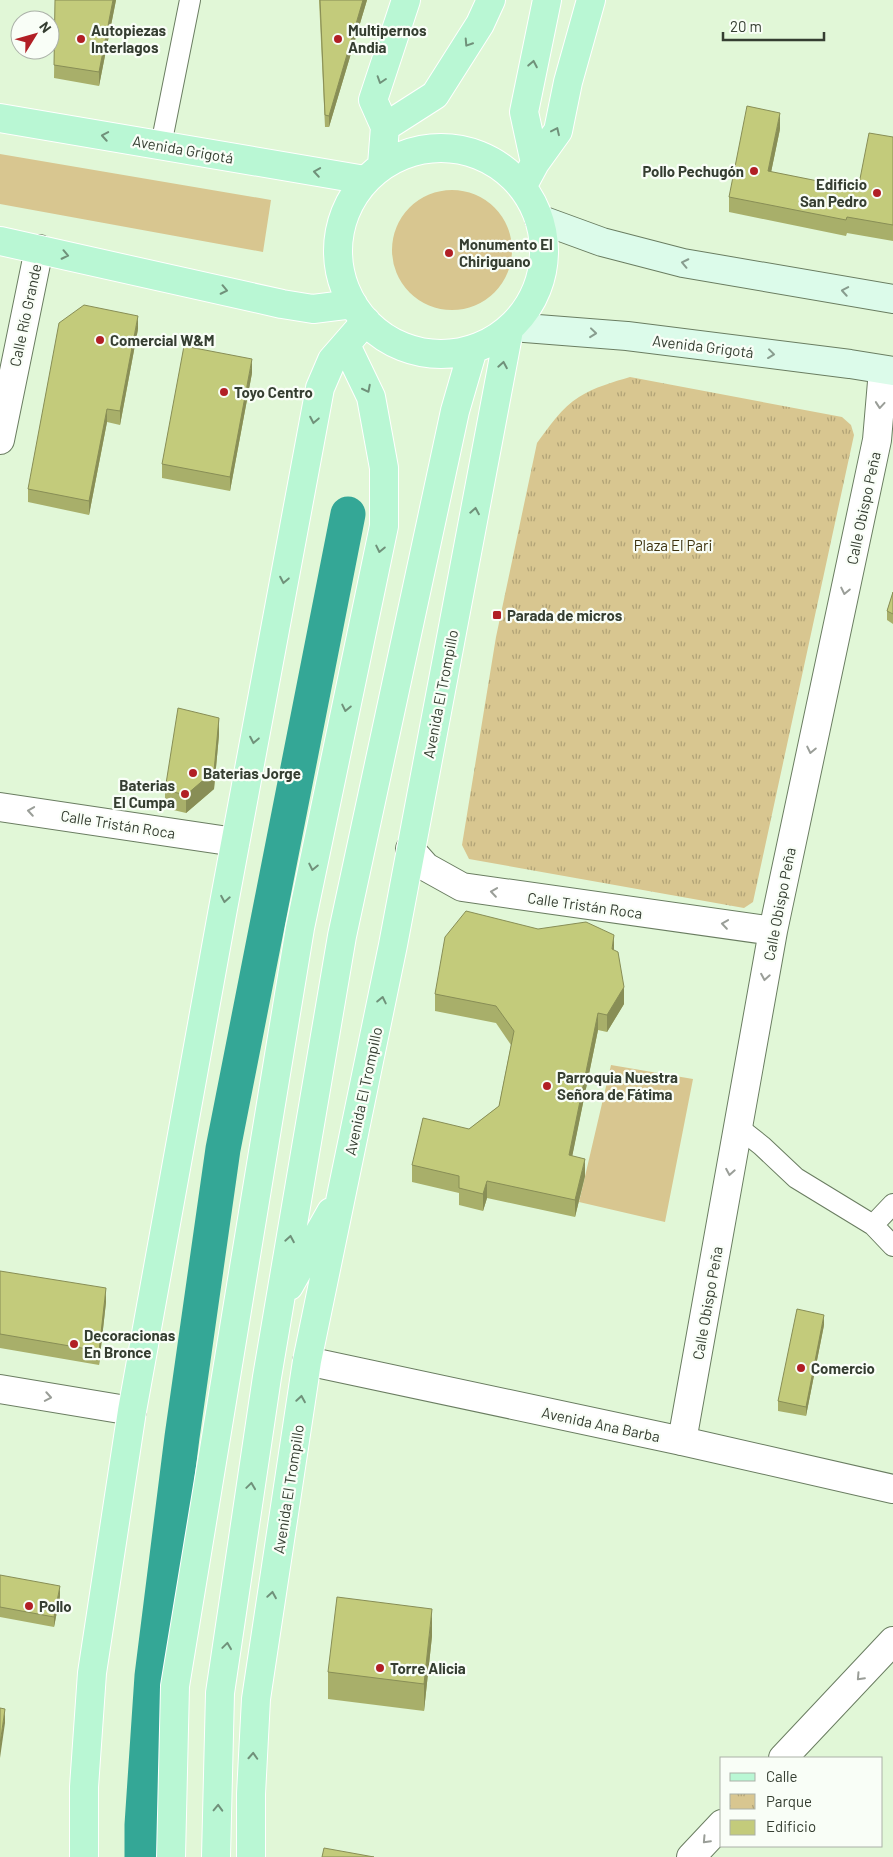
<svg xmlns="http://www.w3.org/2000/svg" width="893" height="1857" viewBox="0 0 893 1857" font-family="Barlow,sans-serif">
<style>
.grass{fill:#d8c690}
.park{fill:url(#park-tufts)}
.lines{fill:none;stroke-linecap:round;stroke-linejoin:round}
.canal{stroke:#34a796;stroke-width:35}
.service-casing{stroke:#6a7d61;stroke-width:22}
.minor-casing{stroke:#6a7d61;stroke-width:30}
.tertiary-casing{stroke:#6a7d61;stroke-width:30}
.secondary-casing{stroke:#6a7d61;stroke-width:30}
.primary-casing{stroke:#fff;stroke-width:30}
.service{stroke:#fff;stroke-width:20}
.minor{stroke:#fff;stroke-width:28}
.tertiary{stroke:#fff;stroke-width:28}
.secondary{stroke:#dcfbea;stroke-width:28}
.primary{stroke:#b9f7d4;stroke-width:28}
.wall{fill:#a8af6a}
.shaded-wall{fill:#888e56}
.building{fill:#c3cb7b;stroke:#888e56}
.oneway{stroke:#70917a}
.oneway2{stroke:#889c8e}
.oneway3{stroke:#9a9e98}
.poi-dot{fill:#b11f25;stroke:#f9fef7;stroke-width:2}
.labels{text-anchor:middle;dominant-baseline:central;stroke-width:4.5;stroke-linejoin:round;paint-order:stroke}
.poi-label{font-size:15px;font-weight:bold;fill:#353e31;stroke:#f9fef7;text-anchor:start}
.street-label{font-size:15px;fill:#353e31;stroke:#f9fef7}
.park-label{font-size:15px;fill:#3d320e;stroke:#f9fef7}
</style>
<defs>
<pattern id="park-tufts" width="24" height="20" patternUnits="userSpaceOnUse" patternTransform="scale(1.25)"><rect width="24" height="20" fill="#d8c690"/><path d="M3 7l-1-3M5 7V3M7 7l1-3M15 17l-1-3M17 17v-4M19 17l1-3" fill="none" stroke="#b0a276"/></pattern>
</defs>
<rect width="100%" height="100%" fill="#e1f7d7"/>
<!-- grass -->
<path class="grass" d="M 0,154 L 271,200 L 263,252 L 0,204 Z
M392 250a60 60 0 1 1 120 0a60 60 0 1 1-120 0Z
M 611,1065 L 693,1079 L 665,1222 L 579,1202 Z"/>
<!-- park -->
<path class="park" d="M 630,377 L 842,417 L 851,425 L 854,435 L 753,902 L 744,908 L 469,859 L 462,845 L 496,637 L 537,443 C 549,427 562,407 579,397 C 595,387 613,382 630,377 Z"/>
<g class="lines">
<!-- canal -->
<path class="canal" d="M 142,1857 L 142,1825 L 152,1676 L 182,1437 L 223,1149 L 348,514"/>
<!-- service casing -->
<g class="service-casing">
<path id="service" d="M 161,145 L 190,0
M 738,1127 L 762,1146 L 796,1178 L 873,1225 L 893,1246
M 873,1225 L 893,1204"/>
</g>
<!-- minor casing -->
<g class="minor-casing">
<path id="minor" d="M 0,440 L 39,249
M 0,807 L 235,842
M 410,849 L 426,867 L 462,887 L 773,931
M 0,1389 L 132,1411
M 682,1441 L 773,931 L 877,440 L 883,370
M 783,1758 L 893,1641
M 691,1857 L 722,1824"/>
</g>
<!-- tertiary casing -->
<g class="tertiary-casing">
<path id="tertiary" d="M 307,1361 L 682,1441 L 893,1489"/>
</g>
<!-- secondary casing -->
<g class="secondary-casing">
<path id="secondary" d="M 539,219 L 602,242 L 683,263 L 893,299
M 512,327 L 627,336 L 850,364 L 893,371"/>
</g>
<!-- primary casing -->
<g class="primary-casing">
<path id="primary" d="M 0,118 L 365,180
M 385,127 L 435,95 L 480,24 L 491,0
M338 251a103 103 0 1 1 206 0a103 103 0 1 1-206 0Z
M 535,163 L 524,112 L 547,0
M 382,165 L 385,127 L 373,100 L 406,0
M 522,187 L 535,163 L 558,131 L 568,82 L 591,0
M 0,241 L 282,304 L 313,309 L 353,304
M 289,1286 L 331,1212
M 84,1857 L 84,1787 L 92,1673 L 132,1411 L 222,914 L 320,388 L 332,360 L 366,321
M 171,1857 L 175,1686 L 300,928 L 384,526 L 384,468 L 371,397 L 346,345
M 216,1857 L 220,1693 L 267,1377 L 342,936 L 455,411 L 473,349
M 251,1857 L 251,1794 L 256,1699 L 307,1361 L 393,945 L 509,330"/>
</g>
<!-- service -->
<use href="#service" class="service"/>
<!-- minor -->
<use href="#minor" class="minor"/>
<!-- tertiary -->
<use href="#tertiary" class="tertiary"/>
<!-- secondary -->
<use href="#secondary" class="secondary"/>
<!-- primary -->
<use href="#primary" class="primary"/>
</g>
<!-- wall -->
<path class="wall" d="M 55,0 L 116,0 L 99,86 L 54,78 Z
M 319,0 L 367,0 L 329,127 L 325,127 Z
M 780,129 L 771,172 L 858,189 L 893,137 L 893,241 L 847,233 L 846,236 L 729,212 L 729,197 Z
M 138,329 L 120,425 L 107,422 L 89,515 L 28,502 L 28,489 Z
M 252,373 L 230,491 L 162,478 L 162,464 Z
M 893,592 L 893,624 L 887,620 L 887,611 Z
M 219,735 L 214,789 L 186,813 L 165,808 L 165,790 Z
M 614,950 L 624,1004 L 607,1032 L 598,1030 L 572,1156 L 585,1176 L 575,1217 L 487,1198 L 483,1211 L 459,1205 L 459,1193 L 412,1182 L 412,1165 L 469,1129 L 499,1106 L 511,1045 L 496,1023 L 435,1011 L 435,994 Z
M 0,1271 L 106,1302 L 99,1365 L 0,1348 Z
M 824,1325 L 806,1416 L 778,1411 L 778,1401 Z
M 0,1575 L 60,1596 L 54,1627 L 0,1617 Z
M 432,1636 L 424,1711 L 328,1699 L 328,1672 Z"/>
<!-- shaded-wall -->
<path class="shaded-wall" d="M 113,0 L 116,0 L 99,86 L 99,72 Z
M 363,0 L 367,0 L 329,127 L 329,116 Z
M 780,113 L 780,129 L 768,187 L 768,171 Z
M 138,316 L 138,329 L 120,425 L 120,411 Z
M 252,359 L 252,373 L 230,491 L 230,477 Z
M 107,409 L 107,422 L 89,515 L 89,501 Z
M 219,718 L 219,735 L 214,789 L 186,813 L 186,795 Z
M 614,935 L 614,952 L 612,949 Z
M 624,987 L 624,1004 L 607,1032 L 607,1015 Z
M 598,1013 L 598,1030 L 569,1172 L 569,1155 Z
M 585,1159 L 585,1176 L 575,1217 L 575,1200 Z
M 487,1181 L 487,1198 L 483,1211 L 483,1194 Z
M 106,1288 L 106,1302 L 99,1365 L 99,1351 Z
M 824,1315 L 824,1325 L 806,1416 L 806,1407 Z
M 60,1586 L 60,1596 L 54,1627 L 54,1617 Z
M 432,1609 L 432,1636 L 424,1711 L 424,1684 Z
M 5,1709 L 5,1723 L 0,1758 L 0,1744 Z"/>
<!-- building -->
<path class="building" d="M 55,0 L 113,0 L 99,72 L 54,65 Z
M 320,0 L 363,0 L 329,116 L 325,115 Z
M 747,106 L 780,113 L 768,171 L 858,189 L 869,133 L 893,137 L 893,225 L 847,217 L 846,220 L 729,197 Z
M 84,305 L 138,316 L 120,411 L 107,409 L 89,501 L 28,489 L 59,323 Z
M 184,346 L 252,359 L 230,477 L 162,464 Z
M 893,592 L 893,614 L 887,611 Z
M 178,708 L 219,718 L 214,771 L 186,795 L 165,790 Z
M 466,911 L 538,929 L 586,922 L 614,935 L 612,949 L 618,952 L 624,987 L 607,1015 L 598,1013 L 569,1155 L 585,1159 L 575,1200 L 487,1181 L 483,1194 L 459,1188 L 459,1176 L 412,1165 L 423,1118 L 469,1129 L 499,1106 L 514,1031 L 496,1006 L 435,994 L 445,937 Z
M 0,1271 L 106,1288 L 99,1351 L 0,1334 Z
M 797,1309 L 824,1315 L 806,1407 L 778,1401 Z
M 0,1575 L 60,1586 L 54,1617 L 0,1607 Z
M 337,1597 L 432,1609 L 424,1684 L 328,1672 Z
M 0,1708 L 5,1709 L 0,1744 Z
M 324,1848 L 374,1857 L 322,1857 Z"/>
<!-- one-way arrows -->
<defs><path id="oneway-chevron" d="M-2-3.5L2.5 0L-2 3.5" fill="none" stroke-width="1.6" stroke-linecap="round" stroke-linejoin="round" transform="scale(1.25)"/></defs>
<g class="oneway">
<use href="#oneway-chevron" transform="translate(468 43) rotate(123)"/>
<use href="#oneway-chevron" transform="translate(533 64) rotate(-79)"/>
<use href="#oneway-chevron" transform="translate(381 80) rotate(108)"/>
<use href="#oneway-chevron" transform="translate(556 131) rotate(-65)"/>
<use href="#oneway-chevron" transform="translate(105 136) rotate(-170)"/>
<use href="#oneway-chevron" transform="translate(317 172) rotate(-171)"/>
<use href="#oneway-chevron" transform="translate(65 255) rotate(12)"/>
<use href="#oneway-chevron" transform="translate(224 290) rotate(12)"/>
<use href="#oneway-chevron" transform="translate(503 365) rotate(-80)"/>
<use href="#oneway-chevron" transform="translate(367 389) rotate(63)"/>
<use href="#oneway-chevron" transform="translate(314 420) rotate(101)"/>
<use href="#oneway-chevron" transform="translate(475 511) rotate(-80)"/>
<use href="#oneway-chevron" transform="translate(380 549) rotate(102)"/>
<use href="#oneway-chevron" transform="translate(284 580) rotate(101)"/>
<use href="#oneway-chevron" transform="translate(346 708) rotate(102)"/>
<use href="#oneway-chevron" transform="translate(254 740) rotate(101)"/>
<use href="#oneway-chevron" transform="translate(313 867) rotate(102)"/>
<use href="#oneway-chevron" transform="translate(225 899) rotate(100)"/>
<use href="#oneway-chevron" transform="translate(382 1000) rotate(-78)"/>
<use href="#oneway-chevron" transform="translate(290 1239) rotate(-80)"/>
<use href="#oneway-chevron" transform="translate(301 1399) rotate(-81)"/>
<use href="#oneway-chevron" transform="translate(251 1486) rotate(-82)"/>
<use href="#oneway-chevron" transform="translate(272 1595) rotate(-81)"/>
<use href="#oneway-chevron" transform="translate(227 1646) rotate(-82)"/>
<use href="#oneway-chevron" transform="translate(253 1756) rotate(-87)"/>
<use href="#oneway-chevron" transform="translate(218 1808) rotate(-88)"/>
</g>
<g class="oneway2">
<use href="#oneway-chevron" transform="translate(685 263) rotate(-168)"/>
<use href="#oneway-chevron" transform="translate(845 291) rotate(-170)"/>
<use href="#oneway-chevron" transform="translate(593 333) rotate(6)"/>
<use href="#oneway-chevron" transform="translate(771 354) rotate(7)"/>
</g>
<g class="oneway3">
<use href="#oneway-chevron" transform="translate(880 405) rotate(95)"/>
<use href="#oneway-chevron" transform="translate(845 591) rotate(102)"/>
<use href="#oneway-chevron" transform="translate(811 750) rotate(102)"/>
<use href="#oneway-chevron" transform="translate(31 811) rotate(-171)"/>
<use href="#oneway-chevron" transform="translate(494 892) rotate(-172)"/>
<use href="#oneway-chevron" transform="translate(725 924) rotate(-172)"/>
<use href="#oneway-chevron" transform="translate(765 977) rotate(100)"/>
<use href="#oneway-chevron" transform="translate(730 1172) rotate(100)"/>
<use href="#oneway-chevron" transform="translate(48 1397) rotate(10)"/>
<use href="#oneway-chevron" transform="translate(860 1677) rotate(133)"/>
<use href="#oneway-chevron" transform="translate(706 1840) rotate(133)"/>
</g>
<!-- markers -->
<g class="poi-dot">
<circle cx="81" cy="39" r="5"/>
<circle cx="338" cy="39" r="5"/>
<circle cx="754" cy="171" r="5"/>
<circle cx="877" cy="193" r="5"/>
<circle cx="449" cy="253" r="5"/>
<circle cx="100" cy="340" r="5"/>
<circle cx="224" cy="392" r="5"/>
<rect x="492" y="610" width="10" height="10" rx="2.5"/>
<circle cx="193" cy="773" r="5"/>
<circle cx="185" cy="794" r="5"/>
<circle cx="547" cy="1086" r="5"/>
<circle cx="74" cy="1344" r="5"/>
<circle cx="801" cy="1368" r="5"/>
<circle cx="29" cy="1606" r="5"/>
<circle cx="380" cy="1668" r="5"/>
</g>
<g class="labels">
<!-- poi labels -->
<g class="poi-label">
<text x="91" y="30">Autopiezas<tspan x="91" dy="17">Interlagos</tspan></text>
<text x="348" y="30">Multipernos<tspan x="348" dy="17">Andia</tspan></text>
<text x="744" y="171" text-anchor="end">Pollo Pechugón</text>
<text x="867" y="184" text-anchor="end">Edificio<tspan x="867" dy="17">San Pedro</tspan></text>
<text x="459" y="244">Monumento El<tspan x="459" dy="17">Chiriguano</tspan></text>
<text x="110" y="340">Comercial W&amp;M</text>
<text x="234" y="392">Toyo Centro</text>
<text x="507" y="615">Parada de micros</text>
<text x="203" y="773">Baterias Jorge</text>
<text x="175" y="785" text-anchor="end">Baterias<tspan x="175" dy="17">El Cumpa</tspan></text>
<text x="557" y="1077">Parroquia Nuestra<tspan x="557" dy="17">Señora de Fátima</tspan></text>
<text x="84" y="1335">Decoracionas<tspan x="84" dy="17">En Bronce</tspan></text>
<text x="811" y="1368">Comercio</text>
<text x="39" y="1606">Pollo</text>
<text x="390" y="1668">Torre Alicia</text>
</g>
<!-- street labels -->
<g class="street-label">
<text transform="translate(183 149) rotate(10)">Avenida Grigotá</text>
<text transform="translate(25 315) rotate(-78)">Calle Río Grande</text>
<text transform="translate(703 346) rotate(7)">Avenida Grigotá</text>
<text transform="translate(863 508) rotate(-78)">Calle Obispo Peña</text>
<text transform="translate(440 694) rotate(-79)">Avenida El Trompillo</text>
<text transform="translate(118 824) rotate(9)">Calle Tristán Roca</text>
<text transform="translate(779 904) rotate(-79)">Calle Obispo Peña</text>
<text transform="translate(585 905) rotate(8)">Calle Tristán Roca</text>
<text transform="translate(363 1091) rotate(-78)">Avenida El Trompillo</text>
<text transform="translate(707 1303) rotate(-80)">Calle Obispo Peña</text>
<text transform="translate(601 1424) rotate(12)">Avenida Ana Barba</text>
<text transform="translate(288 1489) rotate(-81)">Avenida El Trompillo</text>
</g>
<!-- park labels -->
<g class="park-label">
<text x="673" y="545">Plaza El Pari</text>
</g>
</g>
<!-- legend -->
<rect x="720" y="1757" width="162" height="90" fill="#f9fef7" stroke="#abb1a8"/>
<rect x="730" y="1773" width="25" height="8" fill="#b9f7d4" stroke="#abb1a8"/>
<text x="766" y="1782" font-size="15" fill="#353e31">Calle</text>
<rect x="730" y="1794" width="25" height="15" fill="url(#park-tufts)" stroke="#abb1a8"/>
<text x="766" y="1807" font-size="15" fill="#353e31">Parque</text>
<rect x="730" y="1820" width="25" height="15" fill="#c3cb7b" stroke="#abb1a8"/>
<text x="766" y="1832" font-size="15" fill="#353e31">Edificio</text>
<!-- north arrow -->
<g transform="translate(35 35) rotate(53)"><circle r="24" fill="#f9fef7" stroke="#abb1a8"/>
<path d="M0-4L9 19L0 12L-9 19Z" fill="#b11f25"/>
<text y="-8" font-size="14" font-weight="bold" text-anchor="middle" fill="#353e31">N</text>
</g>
<!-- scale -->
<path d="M723 32v8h101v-8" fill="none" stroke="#353e31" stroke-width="2.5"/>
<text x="730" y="32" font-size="15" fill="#353e31" stroke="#f9fef7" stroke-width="4" paint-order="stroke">20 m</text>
</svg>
